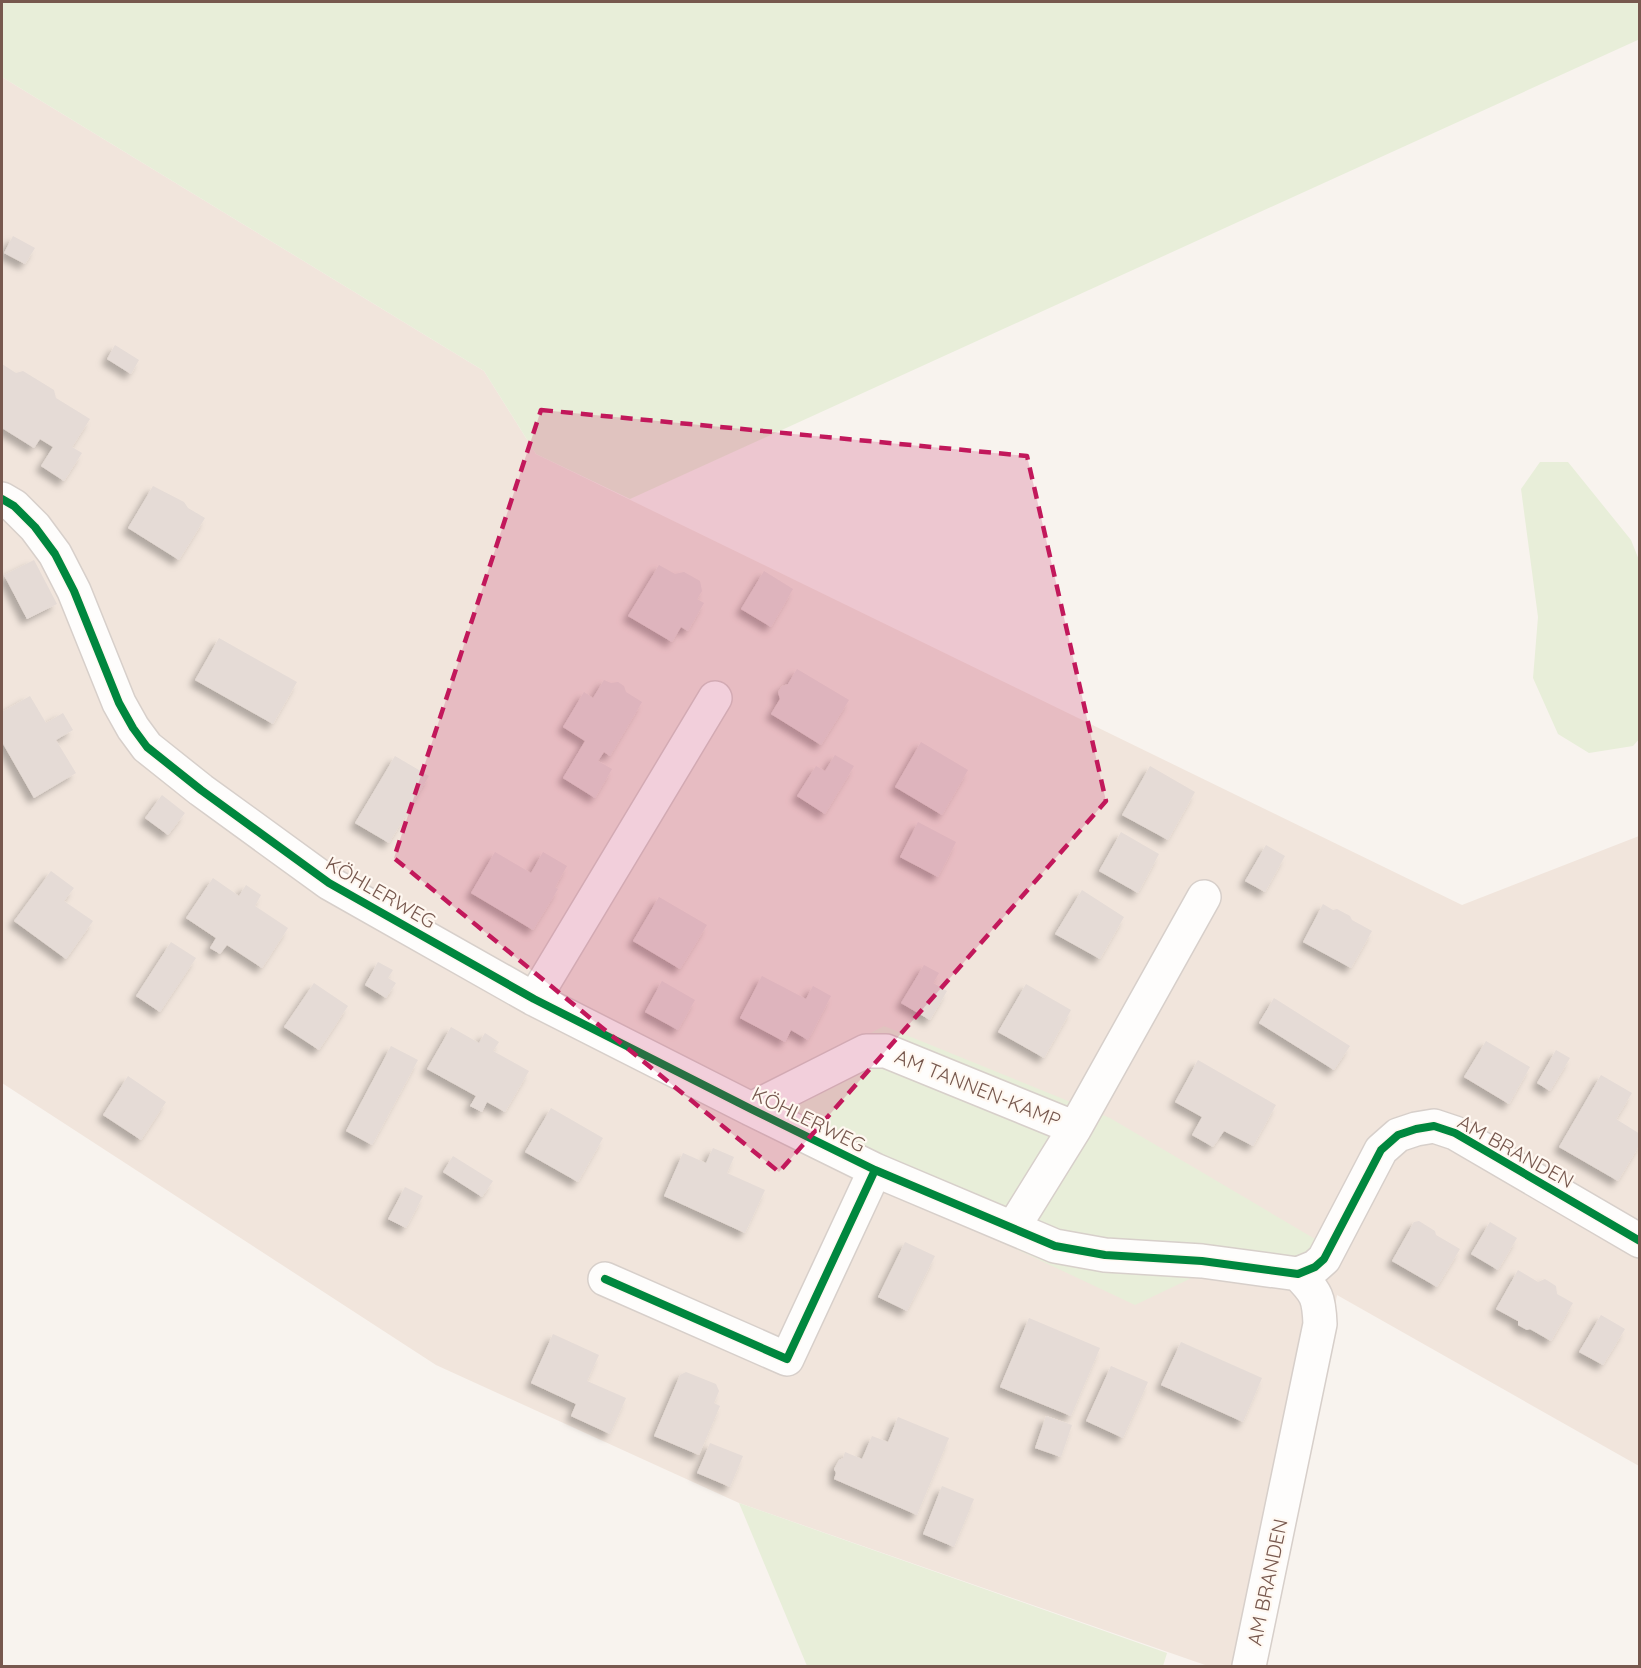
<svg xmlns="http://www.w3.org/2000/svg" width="1641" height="1668" viewBox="0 0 1641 1668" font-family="Quicksand,sans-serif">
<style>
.residential{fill:#f1e5dc}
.green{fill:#e8eed9}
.building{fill:#e5dbd6;filter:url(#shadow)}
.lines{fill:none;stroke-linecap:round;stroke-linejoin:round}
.minor-casing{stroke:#d7cfca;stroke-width:36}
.minor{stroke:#fefdfc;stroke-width:33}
.cycleway-casing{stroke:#fff8f1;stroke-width:11}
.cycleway{stroke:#00873e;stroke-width:8}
.marked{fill:#c2185b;fill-opacity:0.2;stroke:#c2185b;stroke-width:4.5;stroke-dasharray:12 8;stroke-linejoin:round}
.labels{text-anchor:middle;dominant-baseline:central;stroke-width:4.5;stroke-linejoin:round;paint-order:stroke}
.street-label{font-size:20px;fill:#77584e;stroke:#fff8f1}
</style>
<defs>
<filter id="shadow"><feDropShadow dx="-5.5" dy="5.5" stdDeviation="3" flood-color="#0004"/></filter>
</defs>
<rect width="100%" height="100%" fill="#f8f3ee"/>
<!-- residential -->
<path class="residential" d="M 2,77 L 484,371 L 536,454 L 1462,905 L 1639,836 L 1639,1466 L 1337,1295 L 1265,1666 L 1208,1666 L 739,1503 L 436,1365 L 2,1083 Z"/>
<!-- green -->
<path class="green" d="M 2,2 L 1639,2 L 1640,39 L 630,499 L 536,454 L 484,371 L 2,77 Z
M 1540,462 L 1568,462 L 1631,540 L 1639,560 L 1640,738 L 1633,746 L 1589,753 L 1558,734 L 1533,678 L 1538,617 L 1521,489 Z
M 884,1026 L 1110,1118 L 1315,1239 L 1289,1284 L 1200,1274 L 1135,1305 L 723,1111 Z
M 739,1503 L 1167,1653 L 1163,1666 L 807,1666 Z"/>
<!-- building -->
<path class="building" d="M 13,236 L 35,248 L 25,264 L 4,253 Z
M 115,345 L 139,360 L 131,374 L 107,359 Z
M 2,364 L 16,373 L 23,371 L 54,390 L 56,398 L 90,419 L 72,447 L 82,453 L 64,481 L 41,466 L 53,447 L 40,439 L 34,448 L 2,428 Z
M 153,486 L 184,502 L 188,508 L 205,518 L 179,560 L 128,528 Z
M 34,560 L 57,604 L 27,619 L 4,575 Z
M 659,565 L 675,574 L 684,572 L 700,581 L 702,591 L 697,599 L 704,603 L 688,631 L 681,627 L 672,642 L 628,616 Z
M 764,571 L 793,589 L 771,627 L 741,609 Z
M 219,638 L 297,682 L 273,724 L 195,680 Z
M 797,669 L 849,700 L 821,745 L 771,714 L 780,699 L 778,692 L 782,686 L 788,684 Z
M 604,680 L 611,683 L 618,682 L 624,686 L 626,692 L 642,702 L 610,756 L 604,752 L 598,761 L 612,769 L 595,798 L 563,778 L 585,741 L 563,727 L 584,692 L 593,698 Z
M 30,696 L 46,723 L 63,713 L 73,730 L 56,740 L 76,773 L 34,798 L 2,742 L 2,712 Z
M 921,742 L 968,770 L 942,815 L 895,787 Z
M 835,755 L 854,766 L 825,814 L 797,796 L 816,766 L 825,771 Z
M 395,756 L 429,776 L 389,843 L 355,823 Z
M 1150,766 L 1195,792 L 1168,840 L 1122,815 Z
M 162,795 L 185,813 L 168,835 L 145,818 Z
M 918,822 L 956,842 L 938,877 L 900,857 Z
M 1121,832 L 1159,854 L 1138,893 L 1099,871 Z
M 1266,845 L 1285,856 L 1265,892 L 1245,881 Z
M 495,852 L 531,873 L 543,852 L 567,866 L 555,887 L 558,889 L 533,930 L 471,893 Z
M 51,871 L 74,888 L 64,901 L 93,921 L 66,959 L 14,921 Z
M 213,878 L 239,896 L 246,885 L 261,895 L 255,906 L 288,928 L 262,968 L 227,945 L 220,954 L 210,948 L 216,938 L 186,918 Z
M 1082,890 L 1124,917 L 1100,959 L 1055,934 Z
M 659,897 L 707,925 L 680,969 L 633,941 Z
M 1323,904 L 1333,910 L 1337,909 L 1350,916 L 1352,920 L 1372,931 L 1351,968 L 1303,942 Z
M 171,942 L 196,958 L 160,1012 L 136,996 Z
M 378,962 L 393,970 L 388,978 L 396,983 L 386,998 L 365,985 Z
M 924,965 L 939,973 L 933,983 L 947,991 L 930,1020 L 901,1003 Z
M 762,976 L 806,999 L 813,986 L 831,996 L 808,1040 L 791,1030 L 785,1042 L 740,1018 Z
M 662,981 L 695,1000 L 678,1030 L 645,1012 Z
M 314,983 L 348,1006 L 319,1050 L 284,1027 Z
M 1026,984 L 1071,1010 L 1044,1058 L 998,1032 Z
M 1274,998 L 1350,1046 L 1334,1070 L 1259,1023 Z
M 451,1027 L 479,1043 L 485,1033 L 499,1042 L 493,1051 L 529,1071 L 505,1112 L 487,1102 L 482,1112 L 470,1106 L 476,1096 L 427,1069 Z
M 1486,1041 L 1530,1067 L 1509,1104 L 1464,1077 Z
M 391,1046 L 418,1060 L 372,1145 L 346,1131 Z
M 1556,1050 L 1570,1058 L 1550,1091 L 1537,1083 Z
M 1198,1060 L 1276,1105 L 1253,1146 L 1224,1131 L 1213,1147 L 1192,1135 L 1202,1117 L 1175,1102 Z
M 1601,1075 L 1632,1093 L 1616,1119 L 1640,1134 L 1640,1144 L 1618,1181 L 1559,1147 Z
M 128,1076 L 166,1102 L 141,1140 L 103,1115 Z
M 551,1108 L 603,1138 L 578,1182 L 525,1152 Z
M 713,1148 L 734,1157 L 727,1173 L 765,1190 L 745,1233 L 664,1196 L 683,1153 L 706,1163 Z
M 453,1156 L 493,1181 L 482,1197 L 443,1172 Z
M 405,1187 L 423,1196 L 406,1228 L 388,1219 Z
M 1419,1221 L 1435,1231 L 1436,1235 L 1460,1249 L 1437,1287 L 1392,1261 L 1414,1222 Z
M 1490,1222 L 1517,1238 L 1498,1270 L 1471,1254 Z
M 905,1242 L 935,1256 L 907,1311 L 878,1297 Z
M 1518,1270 L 1538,1282 L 1545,1279 L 1556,1286 L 1557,1294 L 1573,1303 L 1551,1341 L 1530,1329 L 1527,1330 L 1518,1325 L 1518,1321 L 1496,1309 Z
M 1601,1315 L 1625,1329 L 1603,1365 L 1579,1352 Z
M 1029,1318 L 1100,1348 L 1071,1416 L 1000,1387 Z
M 553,1334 L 599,1355 L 587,1381 L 626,1398 L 610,1434 L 571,1416 L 576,1404 L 531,1383 Z
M 1181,1342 L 1262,1378 L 1243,1422 L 1161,1385 Z
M 1111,1366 L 1148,1382 L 1123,1438 L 1086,1421 Z
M 686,1372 L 716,1384 L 719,1391 L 714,1403 L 720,1406 L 699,1455 L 654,1436 L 680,1375 Z
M 1046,1416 L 1072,1425 L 1061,1457 L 1035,1448 Z
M 898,1417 L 949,1438 L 917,1515 L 834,1479 L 836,1473 L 834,1469 L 839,1460 L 843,1458 L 845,1452 L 862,1459 L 872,1436 L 888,1442 Z
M 710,1443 L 743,1456 L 730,1487 L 697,1473 Z
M 942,1486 L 974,1499 L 954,1547 L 923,1534 Z"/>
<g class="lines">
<!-- minor casing -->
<g class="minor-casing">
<path id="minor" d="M 2,499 L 14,506 L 35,527 L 55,554 L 74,591 L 119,703 L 133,728 L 147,747 L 201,790 L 329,883 L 534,999 L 751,1109 L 875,1170 L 1055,1246 L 1105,1255 L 1202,1261 L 1298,1274 L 1315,1267 L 1324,1259 L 1381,1150 L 1398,1135 L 1416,1129 L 1434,1126 L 1455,1133 L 1640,1241
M 534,999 L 715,698
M 751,1109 L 866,1051 L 886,1051 L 1075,1128
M 1013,1228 L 1075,1128 L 1204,897
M 605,1279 L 787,1359 L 875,1170
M 1249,1666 L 1320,1324 C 1319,1298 1317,1293 1298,1274"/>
</g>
<!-- minor -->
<use href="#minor" class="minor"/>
<!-- cycleway casing -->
<g class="cycleway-casing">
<path id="cycleway" d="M 2,499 L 14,506 L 35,527 L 55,554 L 74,591 L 119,703 L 133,728 L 147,747 L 201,790 L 329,883 L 534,999 L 751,1109 L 875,1170 L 1055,1246 L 1105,1255 L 1202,1261 L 1298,1274 L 1315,1267 L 1324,1259 L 1381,1150 L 1398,1135 L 1416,1129 L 1434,1126 L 1455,1133 L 1640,1241
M 605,1279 L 787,1359 L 875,1170"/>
</g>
<!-- cycleway -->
<use href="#cycleway" class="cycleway"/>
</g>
<!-- marked area -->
<path class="marked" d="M 541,410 L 1027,456 L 1106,801 L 779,1172 L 394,858 Z"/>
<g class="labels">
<!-- street labels -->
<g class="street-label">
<text transform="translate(381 892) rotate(30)">KÖHLERWEG</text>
<text transform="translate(978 1088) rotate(22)">AM TANNEN-KAMP</text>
<text transform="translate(809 1119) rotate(26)">KÖHLERWEG</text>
<text transform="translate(1516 1151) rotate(29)">AM BRANDEN</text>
<text transform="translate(1267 1582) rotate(-78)">AM BRANDEN</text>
</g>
</g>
<!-- border -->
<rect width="1641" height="1668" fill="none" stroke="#77584e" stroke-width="6"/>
</svg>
